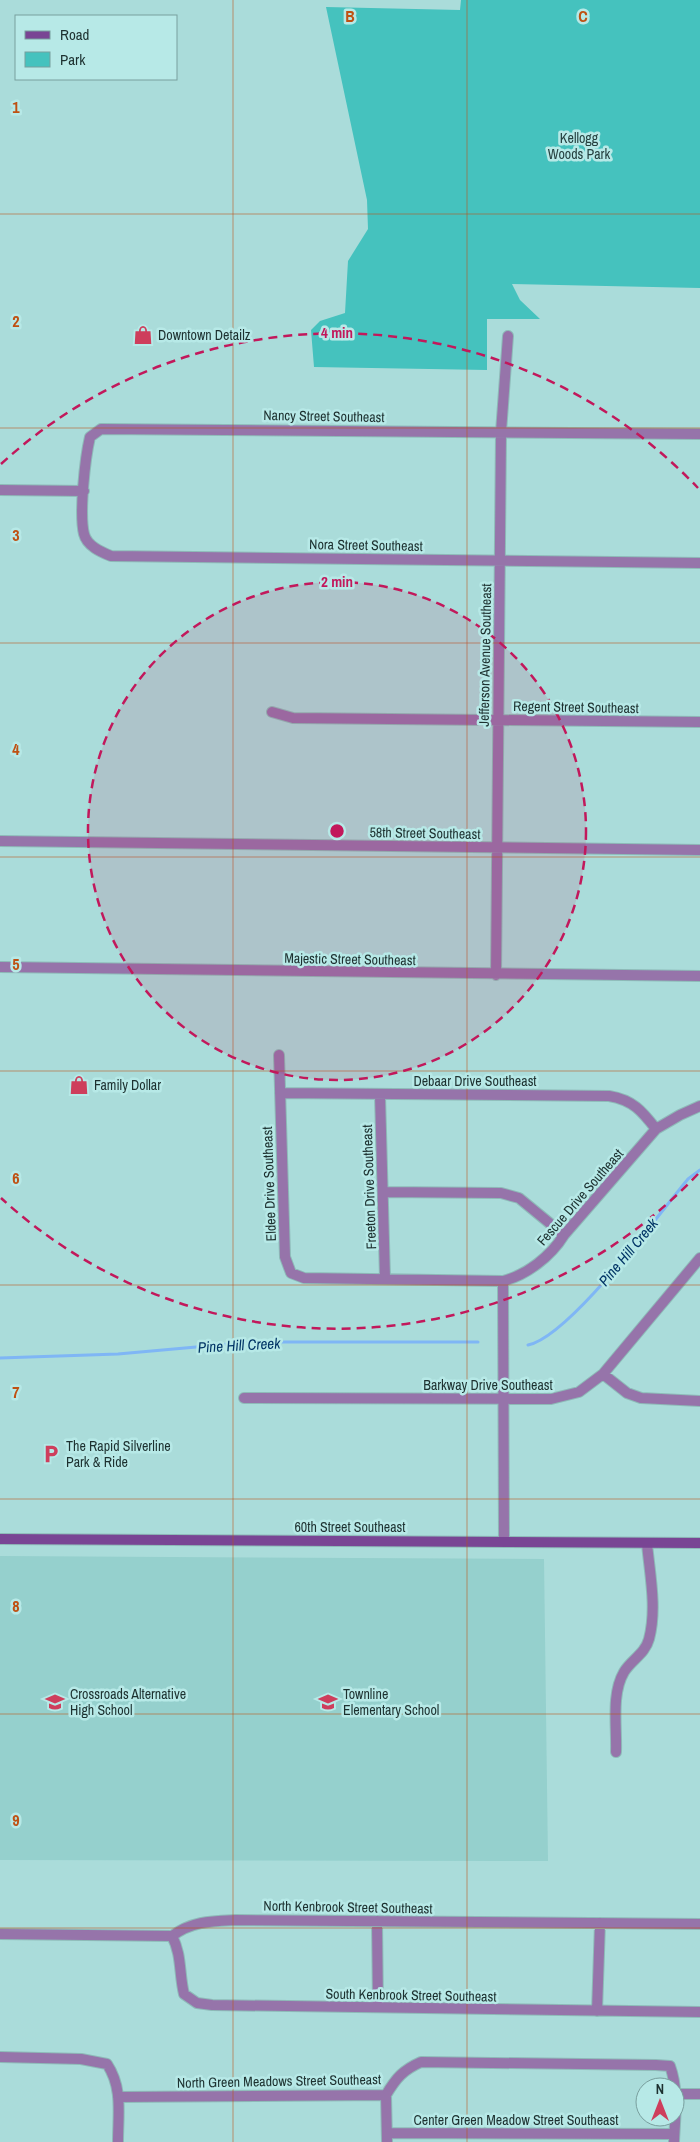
<svg xmlns="http://www.w3.org/2000/svg" width="700" height="2142" viewBox="0 0 700 2142" font-family="'Archivo Narrow',sans-serif">
<style>
.built{fill:#95d0cd}
.green{fill:#45c2be}
.lines{fill:none;stroke-linecap:round;stroke-linejoin:round}
.stream{stroke:#7fb6f5;stroke-width:3}
.street-casing{stroke:#8ebab8;stroke-width:12}
.secondary-casing{stroke:#8ebab8;stroke-width:12}
.street{stroke:#9674aa;stroke-width:10}
.secondary{stroke:#794594;stroke-width:10}
.grid{fill:none;stroke:#bf5113;stroke-width:1;stroke-opacity:0.55}
.ring{fill:none;stroke:#c2185b;stroke-width:2.5;stroke-dasharray:9 6}
.labels{text-anchor:middle;dominant-baseline:central;stroke-width:5;stroke-linejoin:round;paint-order:stroke}
.park-label{font-size:14px;fill:#264140;stroke:#b7e9e7}
.poi-label{font-size:14px;fill:#1d3130;stroke:#b7e9e7;text-anchor:start}
.street-label{font-size:14px;fill:#1d3130;stroke:#b7e9e7}
.water-label{font-size:15px;font-style:italic;fill:#003465;stroke:#b7e9e7}
.grid-label{font-size:16px;text-anchor:middle;font-weight:bold;fill:#bf5113;stroke:#b7e9e7;stroke-width:5;stroke-linejoin:round;paint-order:stroke}
.centre{fill:#c2185b;stroke:#b7e9e7;stroke-width:2.5}
.ring-label{font-size:15px;text-anchor:middle;font-weight:bold;fill:#c2185b;stroke:#b7e9e7;stroke-width:5;stroke-linejoin:round;paint-order:stroke}
</style>
<rect width="100%" height="100%" fill="#aadcda"/>
<!-- built -->
<path class="built" d="M 0,1556 L 544,1559 L 548,1861 L 0,1860 Z"/>
<!-- green -->
<path class="green" d="M 461,0 L 700,0 L 700,288 L 512,284 L 520,300 L 540,319 L 487,319 L 487,370 L 314,367 L 311,330 L 320,321 L 345,313 L 348,261 L 368,229 L 367,200 L 326,7 L 460,10 Z"/>
<g class="lines">
<!-- stream -->
<path class="stream" d="M 528,1345 C 570,1336 657,1216 688,1179 L 700,1170
M 0,1358 L 118,1354 L 252,1342 L 478,1342"/>
<!-- street casing -->
<g class="street-casing">
<path id="street" d="M 700,434 L 101,429 L 90,437 C 85,458 79,514 84,534 C 87,546 101,552 111,556 L 700,563
M 0,490 L 84,491
M 272,712 L 293,718 L 700,722
M 0,841 L 700,850
M 0,967 L 700,976
M 496,975 L 501,432 L 508,336
M 279,1055 L 285,1257 L 291,1273 L 304,1278 L 503,1281 C 527,1275 551,1256 564,1235 L 656,1129 L 680,1115 L 700,1106
M 280,1093 L 609,1096 C 633,1100 642,1111 656,1129
M 380,1095 L 385,1278
M 383,1192 L 501,1193 L 519,1198 L 564,1235
M 503,1281 L 504,1542
M 603,1374 L 627,1393 L 641,1398 L 700,1401
M 244,1398 L 551,1399 L 579,1392 L 603,1374 L 700,1258
M 616,1752 C 617,1727 611,1694 624,1672 C 631,1660 645,1654 649,1639 C 657,1609 650,1575 647,1544
M 377,1921 L 378,2007
M 0,1934 L 172,1936 C 192,1921 212,1921 235,1920 L 700,1924
M 172,1936 C 182,1955 179,1974 184,1994 L 197,2003 L 212,2005 L 700,2012
M 597,2011 L 600,1923
M 0,2057 L 81,2059 L 107,2064 C 123,2088 118,2114 118,2142
M 677,2094 L 700,2094
M 386,2095 L 387,2142
M 118,2097 L 386,2095 C 396,2078 403,2070 421,2062 L 656,2065 L 670,2066 C 679,2091 675,2116 674,2142
M 387,2133 L 674,2134"/>
</g>
<!-- secondary casing -->
<g class="secondary-casing">
<path id="secondary" d="M 0,1539 L 700,1543"/>
</g>
<!-- street -->
<use href="#street" class="street"/>
<!-- secondary -->
<use href="#secondary" class="secondary"/>
</g>
<!-- grid -->
<path class="grid" d="M 233,0 L 233,2142M 467,0 L 467,2142M 0,214 L 700,214M 0,428 L 700,428M 0,643 L 700,643M 0,857 L 700,857M 0,1071 L 700,1071M 0,1285 L 700,1285M 0,1499 L 700,1499M 0,1714 L 700,1714M 0,1928 L 700,1928"/>
<!-- distance rings -->
<circle cx="337" cy="831" r="249" fill="#c2185b" fill-opacity=".12"/>
<g class="ring">
<circle cx="337" cy="831" r="249"/>
<path d="M698 1174A498 498 0 0 1 1 1198M1 464A498 498 0 0 1 698 488"/>
</g>
<!-- icons -->
<defs>
<g id="shop-bare" transform="scale(1.5)"><path d="M-5-2.5h2.3a2.7 3.5 0 0 1 5.4 0H5L5.5 6h-11ZM-1.5-2.5h3a1.5 2.3 0 0 0-3 0Z" fill="#ce3e5c" stroke="#b7e9e7" stroke-width="2.5" paint-order="stroke"/></g>
<g id="parking-bare" transform="scale(1.5)"><path d="M-3.5-5.5H1a3.5 3.5 0 0 1 0 7H-1V5.5H-3.5ZM-1-3.4V-.6H.8a1.4 1.4 0 0 0 0-2.8Z" fill="#ce3e5c" stroke="#b7e9e7" stroke-width="2.5" paint-order="stroke"/></g>
<g id="school-bare" transform="scale(1.5)"><path d="M0-5L7-2L0 1L-7-2ZM-4 1L0 2.5L4 1V4Q0 6-4 4Z" fill="#ce3e5c" stroke="#b7e9e7" stroke-width="2.5" paint-order="stroke"/></g>
</defs>
<g fill-rule="evenodd">
<use href="#shop-bare" x="143" y="335"/>
<use href="#shop-bare" x="79" y="1085"/>
<use href="#parking-bare" x="51" y="1454"/>
<use href="#school-bare" x="55" y="1702"/>
<use href="#school-bare" x="328" y="1702"/>
</g>
<g class="labels">
<!-- park labels -->
<g class="park-label">
<text x="579" y="138">Kellogg<tspan x="579" dy="16">Woods Park</tspan></text>
</g>
<!-- poi labels -->
<g class="poi-label">
<text x="158" y="335">Downtown Detailz</text>
<text x="94" y="1085">Family Dollar</text>
<text x="66" y="1446">The Rapid Silverline<tspan x="66" dy="16">Park &amp; Ride</tspan></text>
<text x="70" y="1694">Crossroads Alternative<tspan x="70" dy="16">High School</tspan></text>
<text x="343" y="1694">Townline<tspan x="343" dy="16">Elementary School</tspan></text>
</g>
<!-- street labels -->
<g class="street-label">
<text transform="translate(324 416) rotate(1)">Nancy Street Southeast</text>
<text transform="translate(366 545) rotate(1)">Nora Street Southeast</text>
<text transform="translate(485 655) rotate(-89)">Jefferson Avenue Southeast</text>
<text transform="translate(576 707) rotate(1)">Regent Street Southeast</text>
<text transform="translate(425 833) rotate(1)">58th Street Southeast</text>
<text transform="translate(350 959) rotate(1)">Majestic Street Southeast</text>
<text x="475" y="1081">Debaar Drive Southeast</text>
<text transform="translate(269 1184) rotate(-92)">Eldee Drive Southeast</text>
<text transform="translate(369 1187) rotate(-92)">Freeton Drive Southeast</text>
<text transform="translate(580 1197) rotate(-49)">Fescue Drive Southeast</text>
<text x="488" y="1385">Barkway Drive Southeast</text>
<text x="350" y="1527">60th Street Southeast</text>
<text transform="translate(348 1907) rotate(1)">North Kenbrook Street Southeast</text>
<text transform="translate(411 1995) rotate(1)">South Kenbrook Street Southeast</text>
<text transform="translate(279 2081) rotate(-1)">North Green Meadows Street Southeast</text>
<text x="516" y="2120">Center Green Meadow Street Southeast</text>
</g>
<!-- water labels -->
<g class="water-label">
<text transform="translate(628 1252) rotate(-50)">Pine Hill Creek</text>
<text transform="translate(239 1345) rotate(-3)">Pine Hill Creek</text>
</g>
</g>
<g class="grid-label">
<text x="350" y="22">B</text>
<text x="583" y="22">C</text>
<text x="16" y="113">1</text>
<text x="16" y="327">2</text>
<text x="16" y="541">3</text>
<text x="16" y="755">4</text>
<text x="16" y="970">5</text>
<text x="16" y="1184">6</text>
<text x="16" y="1398">7</text>
<text x="16" y="1612">8</text>
<text x="16" y="1826">9</text>
</g>
<circle cx="337" cy="831" r="8" class="centre"/>
<g class="ring-label">
<text x="337" y="338">4 min</text>
<text x="337" y="587">2 min</text>
</g>
<!-- legend -->
<rect x="15" y="15" width="162" height="65" fill="#b7e9e7" stroke="#799f9e"/>
<rect x="25" y="31" width="25" height="8" fill="#794594" stroke="#799f9e"/>
<text x="60" y="40" font-size="15" fill="#1d3130">Road</text>
<rect x="25" y="52" width="25" height="15" fill="#45c2be" stroke="#799f9e"/>
<text x="60" y="65" font-size="15" fill="#1d3130">Park</text>
<!-- north arrow -->
<g transform="translate(660 2102)"><circle r="24" fill="#b7e9e7" stroke="#799f9e"/>
<path d="M0-4L9 19L0 12L-9 19Z" fill="#ce3e5c"/>
<text y="-8" font-size="14" font-weight="bold" text-anchor="middle" fill="#1d3130">N</text>
</g>
</svg>
